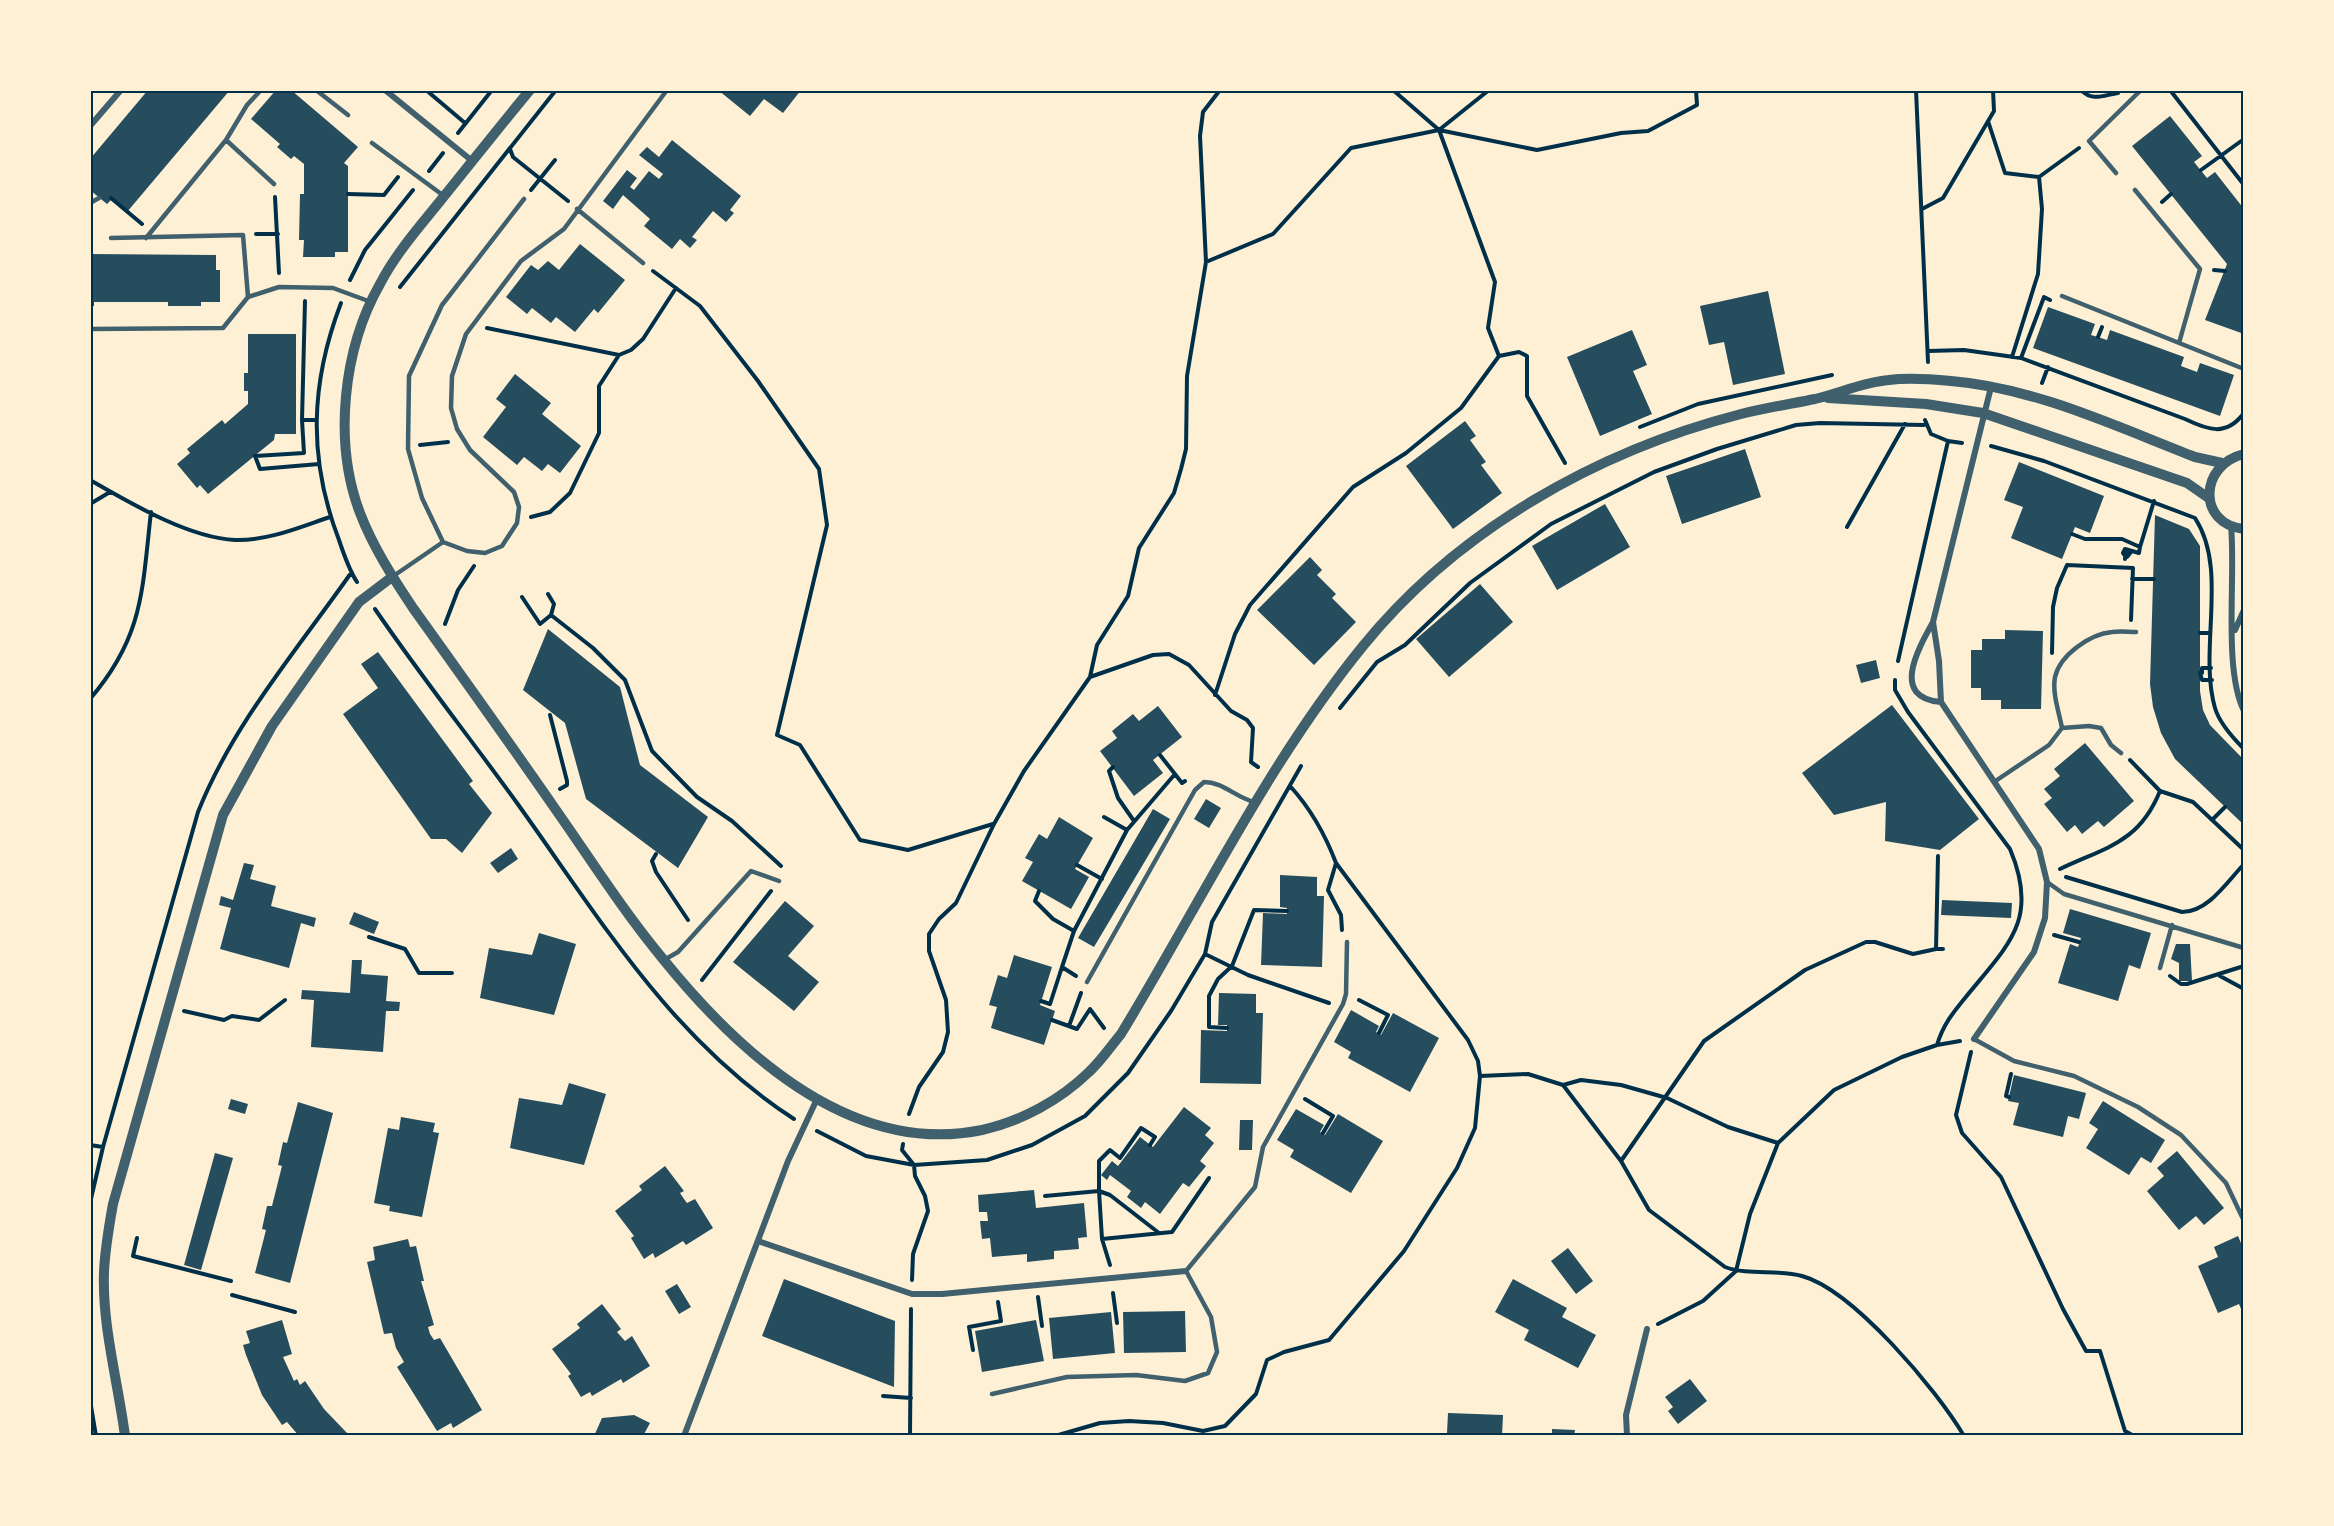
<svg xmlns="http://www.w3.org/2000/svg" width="2334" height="1526" viewBox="0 0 2334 1526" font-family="Quicksand,sans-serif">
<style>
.building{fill:#264d5e}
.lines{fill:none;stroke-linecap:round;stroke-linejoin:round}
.path{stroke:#003049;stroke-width:4}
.service{stroke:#3f606c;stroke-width:4.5}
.minor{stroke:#3f606c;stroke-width:6}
.tertiary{stroke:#3f606c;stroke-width:10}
.neatline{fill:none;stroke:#003049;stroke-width:2}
</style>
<rect width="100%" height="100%" fill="#fdf0d5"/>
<!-- building -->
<path class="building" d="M 148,90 L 230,90 L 127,212 L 112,199 L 107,204 L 90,190 L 90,159 Z
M 276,90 L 291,90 L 358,147 L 344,163 L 348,166 L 348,252 L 335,252 L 335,257 L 303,257 L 304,240 L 299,240 L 300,194 L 304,194 L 304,164 L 294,156 L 291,159 L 277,147 L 280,144 L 251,119 Z
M 718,90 L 801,90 L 783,113 L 764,99 L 750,116 Z
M 2170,116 L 2202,156 L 2194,162 L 2207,178 L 2215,172 L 2244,209 L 2244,334 L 2205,320 L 2227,264 L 2132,146 Z
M 672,140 L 741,196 L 730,210 L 734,213 L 726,222 L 713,211 L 692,237 L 697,240 L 690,248 L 680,239 L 672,249 L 644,226 L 650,219 L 623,195 L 613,209 L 603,201 L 627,170 L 637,178 L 630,187 L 634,190 L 649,171 L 659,179 L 663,174 L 639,155 L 647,147 L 659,157 Z
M 580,244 L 625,280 L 598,313 L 594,309 L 575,332 L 556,317 L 551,323 L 532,308 L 527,314 L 506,297 L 531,265 L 538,270 L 548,261 L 559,270 Z
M 90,254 L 216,255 L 216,270 L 220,270 L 220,302 L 201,302 L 201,306 L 168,306 L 168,302 L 94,302 L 94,306 L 90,306 Z
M 1768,291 L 1785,374 L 1733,385 L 1724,342 L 1709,345 L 1700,306 Z
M 2048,307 L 2095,324 L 2091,335 L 2098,337 L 2107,340 L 2110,330 L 2184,357 L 2181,366 L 2197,372 L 2200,363 L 2234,375 L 2220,416 L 2033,348 Z
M 1632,330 L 1647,365 L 1633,371 L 1652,414 L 1600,436 L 1567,357 Z
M 248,334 L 296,334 L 296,434 L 275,434 L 274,440 L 208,494 L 200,485 L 197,488 L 177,464 L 190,453 L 187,449 L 222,420 L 225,424 L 248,404 L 248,391 L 244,391 L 244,373 L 248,373 Z
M 515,374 L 551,403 L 542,414 L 581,446 L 560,473 L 548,464 L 542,471 L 524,457 L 517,465 L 483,437 L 506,407 L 496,399 Z
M 1465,421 L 1476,436 L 1470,440 L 1486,462 L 1481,465 L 1502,493 L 1453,529 L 1406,466 Z
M 1745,449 L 1761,497 L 1682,524 L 1666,476 Z
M 2019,462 L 2104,496 L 2090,533 L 2075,527 L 2062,559 L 2011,538 L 2023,507 L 2004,500 Z
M 1605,504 L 1630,547 L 1557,590 L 1532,546 Z
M 2155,515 L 2189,529 L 2200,546 L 2200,691 L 2203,710 L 2210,725 L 2244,760 L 2244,825 L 2175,759 L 2161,733 L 2153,707 L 2150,684 Z
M 1310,557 L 1322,570 L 1317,575 L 1336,594 L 1332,598 L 1356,622 L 1314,665 L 1257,610 Z
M 1480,584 L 1513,622 L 1449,677 L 1416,639 Z
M 548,629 L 620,687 L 640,765 L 708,817 L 678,868 L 586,799 L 565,723 L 523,690 Z
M 2005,630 L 2043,631 L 2041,709 L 2001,709 L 2001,700 L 1981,700 L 1981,688 L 1971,688 L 1971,650 L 1982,650 L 1982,639 L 2005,639 Z
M 378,652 L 473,781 L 469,784 L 492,813 L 462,853 L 446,839 L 431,839 L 343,714 L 378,688 L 361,664 Z
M 1876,660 L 1880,678 L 1861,683 L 1856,665 Z
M 1892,705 L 1979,819 L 1940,850 L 1885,841 L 1886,802 L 1834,815 L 1802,773 Z
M 1158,706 L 1182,737 L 1153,760 L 1163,773 L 1134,796 L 1100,751 L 1117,738 L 1112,731 L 1133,714 L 1139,721 Z
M 2085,743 L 2134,801 L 2104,827 L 2098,821 L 2082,834 L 2075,825 L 2067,832 L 2044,804 L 2052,798 L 2044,789 L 2060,776 L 2054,769 Z
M 1206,799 L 1221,808 L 1209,828 L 1194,819 Z
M 1153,809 L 1170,819 L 1094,947 L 1078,938 Z
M 1059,817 L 1093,838 L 1075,869 L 1089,877 L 1071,909 L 1022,881 L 1033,862 L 1025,858 L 1039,834 L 1047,839 Z
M 511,848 L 518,859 L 498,873 L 490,863 Z
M 244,863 L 254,865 L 250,879 L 276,886 L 271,906 L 316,918 L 314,927 L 301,923 L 289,968 L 220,949 L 231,908 L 219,905 L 221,896 L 233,900 Z
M 1280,875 L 1317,877 L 1317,896 L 1324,896 L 1322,967 L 1261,965 L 1263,913 L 1287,914 L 1287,908 L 1280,907 Z
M 1942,900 L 2012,903 L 2011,918 L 1941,915 Z
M 785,901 L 814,926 L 788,956 L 819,982 L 794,1011 L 733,962 Z
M 2070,909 L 2151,933 L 2140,969 L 2129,965 L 2118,1001 L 2058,983 L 2070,944 L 2078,947 L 2081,938 L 2063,933 Z
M 354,912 L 379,922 L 374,934 L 349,924 Z
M 539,933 L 576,944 L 554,1015 L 480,998 L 489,948 L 532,955 Z
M 2176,944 L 2190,944 L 2192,981 L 2179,981 L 2179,963 L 2171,959 Z
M 1014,955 L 1052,967 L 1040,1005 L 1055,1011 L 1044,1045 L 991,1028 L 997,1007 L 989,1005 L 998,975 L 1007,978 Z
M 352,960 L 362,960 L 361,974 L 388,976 L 386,1001 L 400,1002 L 399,1011 L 386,1011 L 383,1052 L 311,1047 L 314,1000 L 301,999 L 302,990 L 350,993 Z
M 1219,993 L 1256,994 L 1256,1013 L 1263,1013 L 1261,1084 L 1200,1083 L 1201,1030 L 1227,1031 L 1227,1025 L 1218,1025 Z
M 1351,1010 L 1379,1026 L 1376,1032 L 1381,1035 L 1393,1013 L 1439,1038 L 1410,1092 L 1348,1058 L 1351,1052 L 1334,1042 Z
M 2014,1075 L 2086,1093 L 2079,1119 L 2068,1116 L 2063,1137 L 2013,1125 L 2019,1103 L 2008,1101 Z
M 569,1083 L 606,1094 L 584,1165 L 510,1148 L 519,1098 L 562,1105 Z
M 231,1099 L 248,1104 L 245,1114 L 228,1109 Z
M 2103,1101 L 2165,1140 L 2151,1163 L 2141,1157 L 2129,1175 L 2086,1148 L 2098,1129 L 2089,1123 Z
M 298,1102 L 333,1113 L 290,1283 L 255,1273 L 266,1230 L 262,1229 L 267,1206 L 272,1206 L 282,1166 L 278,1165 L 283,1142 L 287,1143 Z
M 1184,1107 L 1211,1128 L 1205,1135 L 1214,1143 L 1200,1161 L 1206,1166 L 1189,1187 L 1183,1183 L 1160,1214 L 1145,1202 L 1141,1208 L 1127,1197 L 1131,1191 L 1110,1175 L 1107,1180 L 1101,1175 L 1112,1161 L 1118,1166 L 1140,1137 L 1153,1147 Z
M 1296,1109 L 1324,1125 L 1320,1132 L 1325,1135 L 1338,1114 L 1383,1141 L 1351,1193 L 1290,1157 L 1294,1150 L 1277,1140 Z
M 401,1117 L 435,1123 L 433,1132 L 439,1133 L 422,1217 L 389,1211 L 390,1206 L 374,1203 L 388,1128 L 399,1130 Z
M 1240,1120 L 1253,1120 L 1252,1150 L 1239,1150 Z
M 2177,1151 L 2224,1208 L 2204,1225 L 2196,1216 L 2179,1230 L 2147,1191 L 2164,1176 L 2157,1168 Z
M 215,1153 L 233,1158 L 201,1270 L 184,1265 Z
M 665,1166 L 684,1191 L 680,1193 L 684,1199 L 687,1203 L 695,1199 L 713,1228 L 686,1245 L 683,1241 L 655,1258 L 653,1253 L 644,1259 L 631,1238 L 634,1236 L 615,1211 L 642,1190 L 639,1186 Z
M 1034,1190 L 1036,1208 L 1084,1203 L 1087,1237 L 1078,1238 L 1079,1249 L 1054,1251 L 1054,1259 L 1027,1262 L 1027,1254 L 992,1257 L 990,1238 L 982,1239 L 980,1221 L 988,1221 L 987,1212 L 979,1212 L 978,1195 Z
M 2238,1236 L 2244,1250 L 2244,1316 L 2239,1304 L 2218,1313 L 2198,1266 L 2218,1257 L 2214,1247 Z
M 408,1239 L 410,1247 L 416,1246 L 424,1281 L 421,1281 L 434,1325 L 428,1327 L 430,1334 L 434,1340 L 440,1338 L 482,1410 L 453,1428 L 451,1423 L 437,1431 L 397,1367 L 404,1362 L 396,1348 L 392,1333 L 384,1334 L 367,1262 L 375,1260 L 373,1247 Z
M 1568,1248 L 1593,1281 L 1576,1294 L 1551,1261 Z
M 784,1279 L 895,1321 L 894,1387 L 762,1336 Z
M 1513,1279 L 1567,1308 L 1562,1317 L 1596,1335 L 1578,1368 L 1524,1340 L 1529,1330 L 1495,1312 Z
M 677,1284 L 691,1307 L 679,1314 L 665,1291 Z
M 602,1304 L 621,1329 L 617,1332 L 625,1341 L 632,1336 L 650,1366 L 623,1383 L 621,1379 L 592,1396 L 590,1392 L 581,1397 L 568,1376 L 571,1374 L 552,1349 L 580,1328 L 577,1324 Z
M 1185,1311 L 1186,1352 L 1124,1353 L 1123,1312 Z
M 1111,1312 L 1115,1353 L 1053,1359 L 1049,1318 Z
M 282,1320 L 292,1354 L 283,1357 L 294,1381 L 297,1379 L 300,1385 L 305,1381 L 324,1409 L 347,1433 L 344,1436 L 299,1436 L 287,1422 L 282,1425 L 262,1395 L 246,1355 L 243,1345 L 250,1343 L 246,1331 Z
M 1036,1320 L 1044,1361 L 982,1372 L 975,1331 Z
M 1690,1379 L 1707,1401 L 1678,1424 L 1668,1411 L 1673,1407 L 1665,1397 Z
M 1448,1413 L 1503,1415 L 1502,1436 L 1453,1436 L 1447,1433 Z
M 634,1415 L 650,1423 L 643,1436 L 594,1436 L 602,1418 Z
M 1552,1429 L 1575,1430 L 1574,1436 L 1552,1436 Z"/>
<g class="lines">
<!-- path -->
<path class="path" d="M 426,90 L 465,123
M 1220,90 L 1203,112 L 1200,136 L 1206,262 L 1187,376 L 1186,449 L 1181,469 L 1174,493 L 1139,548 L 1128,596 L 1097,645 L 1090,677 L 1153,655 L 1169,654 L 1189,665 L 1231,711 L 1247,720 L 1253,728 L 1251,762 L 1258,767
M 1393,90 L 1439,130 L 1495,282 L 1488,328 L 1499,356
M 1916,90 L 1928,362
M 2081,90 C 2092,102 2104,95 2118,93
M 2170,90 L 2244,185
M 1988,121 L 2005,173 L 2039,177
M 1439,130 L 1537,150 L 1621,133 L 1648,131 L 1697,105 L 1696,90
M 458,133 L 492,90
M 510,149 L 513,157 L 568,201
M 2201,170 L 2244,139
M 429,171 L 443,153
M 531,190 L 555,160
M 348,194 L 384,195 L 398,177
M 275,197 L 279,273
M 111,198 L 142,224
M 2162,202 L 2171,194
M 1922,209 L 1943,198 L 1994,111 L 1993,90
M 256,234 L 278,234
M 1206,262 L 1273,234 L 1351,148 L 1439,130 L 1489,90
M 2214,270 L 2225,271
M 653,271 L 700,306 L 758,381 L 819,469 L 827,525 L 777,735 L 800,745 L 860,840 L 908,850 L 993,824
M 350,280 L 365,250 L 413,190
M 400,287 L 556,90
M 341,303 C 310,384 308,459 339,540 C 344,555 349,570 357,582
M 487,328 L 619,355
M 2098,337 L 2102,327
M 1928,351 L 1964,350 L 2021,358 L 2185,419 C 2208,430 2226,437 2244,413
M 2012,357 L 2038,274 L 2042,209 L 2039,177 L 2079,148
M 2021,358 L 2044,297 L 2050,300
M 2042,383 L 2048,367
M 302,420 L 305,301
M 316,420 L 302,420 L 304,453 L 255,456 L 260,469 L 319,464
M 1640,427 L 1698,404 L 1832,375
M 1948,441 L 1962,443
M 420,445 L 448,442
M 1991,446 L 2044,461 L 2195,518 C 2229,570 2198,649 2215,708 C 2219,722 2234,739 2244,749
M 90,480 C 130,503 189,538 235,540 C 268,541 300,527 330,517
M 90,504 L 110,492
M 531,517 L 550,512 L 570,493 L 599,433 L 599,386 L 619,355 L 631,350 L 643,339 L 676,288
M 1847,527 L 1905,424
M 2072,534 L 2085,539 L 2122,539 L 2140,547 L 2154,501
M 2125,559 L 2126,551 L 2131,552 L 2127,557 C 2125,556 2124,555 2123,553 L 2125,549 L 2139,553 L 2140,547
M 2132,579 L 2154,579
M 548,594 L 554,604 L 551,615 L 593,648 L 625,680 L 652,751 L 697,797 L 732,821 L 781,866
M 522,597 L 540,624 L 551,615
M 375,609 C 420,675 470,738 517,803 C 601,920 671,1039 794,1119
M 445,624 L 458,590 L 474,566
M 2200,633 L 2209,633
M 2052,653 L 2053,607 L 2057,588 L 2067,565 L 2133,568 L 2131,620
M 1898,661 L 1948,441 L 1931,434 L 1925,420
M 2200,673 L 2202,680 L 2212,680
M 2202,673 L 2202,668 L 2211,668
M 1895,680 L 1895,690 L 1908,712 L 2010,849 C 2040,920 2008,945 1965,998 C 1952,1014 1943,1025 1937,1045
M 1215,695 L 1235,634 L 1250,605 L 1353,487 L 1406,453 L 1461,408 L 1499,356 L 1519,352 L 1527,356 L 1527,396 L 1565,463
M 90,699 C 144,636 142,590 151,512
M 1340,708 L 1377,662 L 1405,645 L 1470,583 L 1551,524 L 1654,472 L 1717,449 L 1796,425 L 1820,423 L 1924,425
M 550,715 L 567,781 L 567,785 L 560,789
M 1160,755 L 1182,783 L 1185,781
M 1113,767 L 1109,771 L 1118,798 L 1134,821
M 2160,791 L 2193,802 L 2244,850
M 1104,817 L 1127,830
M 2212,820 L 2225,807
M 656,854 L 652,861 L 656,872 L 688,920
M 1938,856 L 1936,949 L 1943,949
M 1336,863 L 1328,890 L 1341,915 L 1342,930
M 1077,865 L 1102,879
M 2060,869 C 2106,847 2139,843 2160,791 L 2130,760
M 2066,877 L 2182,912 C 2208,912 2227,882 2244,864
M 1039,891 L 1035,901 L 1053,919 L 1074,931
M 2054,935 L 2079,942
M 369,937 L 405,949 L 419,973 L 452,973
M 1205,954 L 1248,975 L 1329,1003
M 1076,976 L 1062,967 L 1074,931 L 1127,830 L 1175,774
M 2170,976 L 2181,984 L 2187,984 L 2244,966
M 2220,976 L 2244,989
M 702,980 L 771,891
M 1359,1000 L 1388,1015 L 1379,1033
M 1041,1001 L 1050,1004 L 1062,967
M 184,1011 L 224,1020 L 232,1016 L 259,1020 L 285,1000
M 1052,1020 L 1077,1029 L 1090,1009 L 1104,1028
M 1069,1026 L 1081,993
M 1227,1028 L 1209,1027 L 1209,996 L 1218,979 L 1232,966 L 1254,910 L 1287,911
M 1971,1052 L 1956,1115 L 1962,1133 L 2001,1177 L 2063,1309 L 2086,1351 L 2100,1351 L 2125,1431 L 2134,1436
M 1480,1076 L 1528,1074 L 1563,1085 L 1581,1080 L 1621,1085 L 1667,1098 L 1728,1127 L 1778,1143
M 1563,1085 L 1621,1161 L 1649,1210 L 1725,1267 C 1749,1276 1777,1269 1802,1276 C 1853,1290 1937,1390 1964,1436
M 2009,1097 L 2006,1096 L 2011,1074
M 1305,1099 L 1333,1116 L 1323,1133
M 909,1114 L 919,1087 L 943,1052 L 948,1032 L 946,1000 L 929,951 L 929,934 L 939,919 L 956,903 L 994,824 L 1024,771 L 1090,677
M 817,1131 L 866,1156 L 914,1165 L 987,1160 L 1032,1145 L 1085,1116 L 1128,1073 L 1171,1011 L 1205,954 L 1212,922 L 1301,766
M 903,1144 L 902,1150 L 914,1165 L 915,1176 L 925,1196 L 928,1211 L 913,1254 L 912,1280
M 90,1145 L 103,1147
M 1150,1145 L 1155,1137 L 1141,1128 L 1120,1158 L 1110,1150 L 1099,1161 L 1099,1191 L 1110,1195 L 1159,1233
M 1621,1161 L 1704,1041 L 1805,970 L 1866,942 L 1875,942 L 1913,954 L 1936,949
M 1045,1196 L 1099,1191 L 1102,1239 L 1110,1265
M 90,1203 L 103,1147 L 198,812 C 233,724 297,650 351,573
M 137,1238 L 133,1256 L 231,1281
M 1102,1239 L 1172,1232 L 1209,1178
M 1113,1293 L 1117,1323
M 232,1295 L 295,1312
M 1038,1297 L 1042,1326
M 1658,1324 L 1703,1301 L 1736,1271 L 1750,1214 L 1778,1143 L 1834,1090 L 1902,1057 L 1937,1045 L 1960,1041
M 973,1350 L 969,1327 L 1001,1321 L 998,1302
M 883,1396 L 911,1398
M 90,1400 L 96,1436
M 910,1436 L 911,1309
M 1055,1436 L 1100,1423 L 1129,1421 L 1163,1423 L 1203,1431 L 1225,1426 L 1256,1394 L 1267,1360 L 1284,1352 L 1329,1340 L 1404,1251 L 1457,1168 L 1475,1128 L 1480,1076 L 1478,1061 L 1468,1040 L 1336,863 C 1325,834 1311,809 1290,786"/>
<!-- service -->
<path class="service" d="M 316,90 L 348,115
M 226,140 L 247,105 L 261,90
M 372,143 L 444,196
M 2116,173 L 2089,141 L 2141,90
M 2135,190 L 2200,269 L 2179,343
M 524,199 L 442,305 L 409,376 L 408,449 L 422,498 L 443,542 L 467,551 L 485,553 L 502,546 L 517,523 L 519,507 L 514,492 L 470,450 L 457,429 L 451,408 L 452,376 L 466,334 L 521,261 L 564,229 L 667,90
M 90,203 L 99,198
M 577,209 L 643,263
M 111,238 L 243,235 L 248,297
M 146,238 L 226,140 L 274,184
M 2062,296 L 2244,369
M 90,329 L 223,328 L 248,297 L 279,287 L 333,288 L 371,302
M 392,577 L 443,542
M 2062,728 C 2059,712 2052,693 2055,677 C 2060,655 2090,634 2112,632 C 2120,631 2128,632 2136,632
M 1994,782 L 2049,745 L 2062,728 L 2089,726 L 2101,728 L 2111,745 L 2121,753
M 2047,882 L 2064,894 L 2244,948
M 664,960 L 678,952 L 751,871 L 779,881
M 2160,968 L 2172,925
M 1087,982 L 1195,790 L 1204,782 C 1223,782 1235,797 1254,802
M 1974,1039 L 2014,1061 L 2074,1076 L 2138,1107 L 2181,1135 L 2226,1183 L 2244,1221
M 992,1394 L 1067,1377 L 1136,1375 L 1185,1381 L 1208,1373 L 1217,1352 L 1211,1317 L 1186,1271 L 1255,1187 L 1263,1147 L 1343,1004 L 1346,994 L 1347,942"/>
<!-- minor -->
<path class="minor" d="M 385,90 L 471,160
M 90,126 L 121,90
M 2231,526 C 2236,577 2223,669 2244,711
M 1933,622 L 1939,661 L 1941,702 L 2039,849 L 2047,882 L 2045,918 L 2034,952 L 1974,1039
M 2235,630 L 2244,610
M 1941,702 C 1890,698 1918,649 1933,622 L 1991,387
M 758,1241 L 912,1294 L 942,1294 L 1186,1271
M 684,1436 L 788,1161 L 817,1099
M 1627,1436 L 1626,1415 L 1647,1329"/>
<!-- tertiary -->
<path class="tertiary" d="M 530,90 C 500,126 471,163 441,200 C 420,226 396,253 380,284 C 343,349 333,442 360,513 C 373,547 393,578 413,608 C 461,675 509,742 556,810 C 591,860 624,912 663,959 C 739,1053 851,1157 982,1130 C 1022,1121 1060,1100 1089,1072 C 1101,1061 1111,1046 1121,1034 C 1200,904 1267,764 1363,646 C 1457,530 1597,451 1741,414 C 1765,408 1790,404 1815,399 C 1840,393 1864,382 1889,380 C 1909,377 1931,379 1951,381 C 2036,388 2117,427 2195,457 L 2222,463
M 1828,398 L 1926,404 L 1983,413 L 2187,483 L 2210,499
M 2244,454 C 2199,465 2197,524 2244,529
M 125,1436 C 118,1382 102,1326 104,1272 C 105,1249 109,1226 113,1204 L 223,815 L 272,726 L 359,602 L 392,577"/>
</g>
<!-- border -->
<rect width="2334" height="1526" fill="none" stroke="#fdf0d5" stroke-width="183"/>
<rect x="92" y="92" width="2150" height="1342" class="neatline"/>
</svg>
